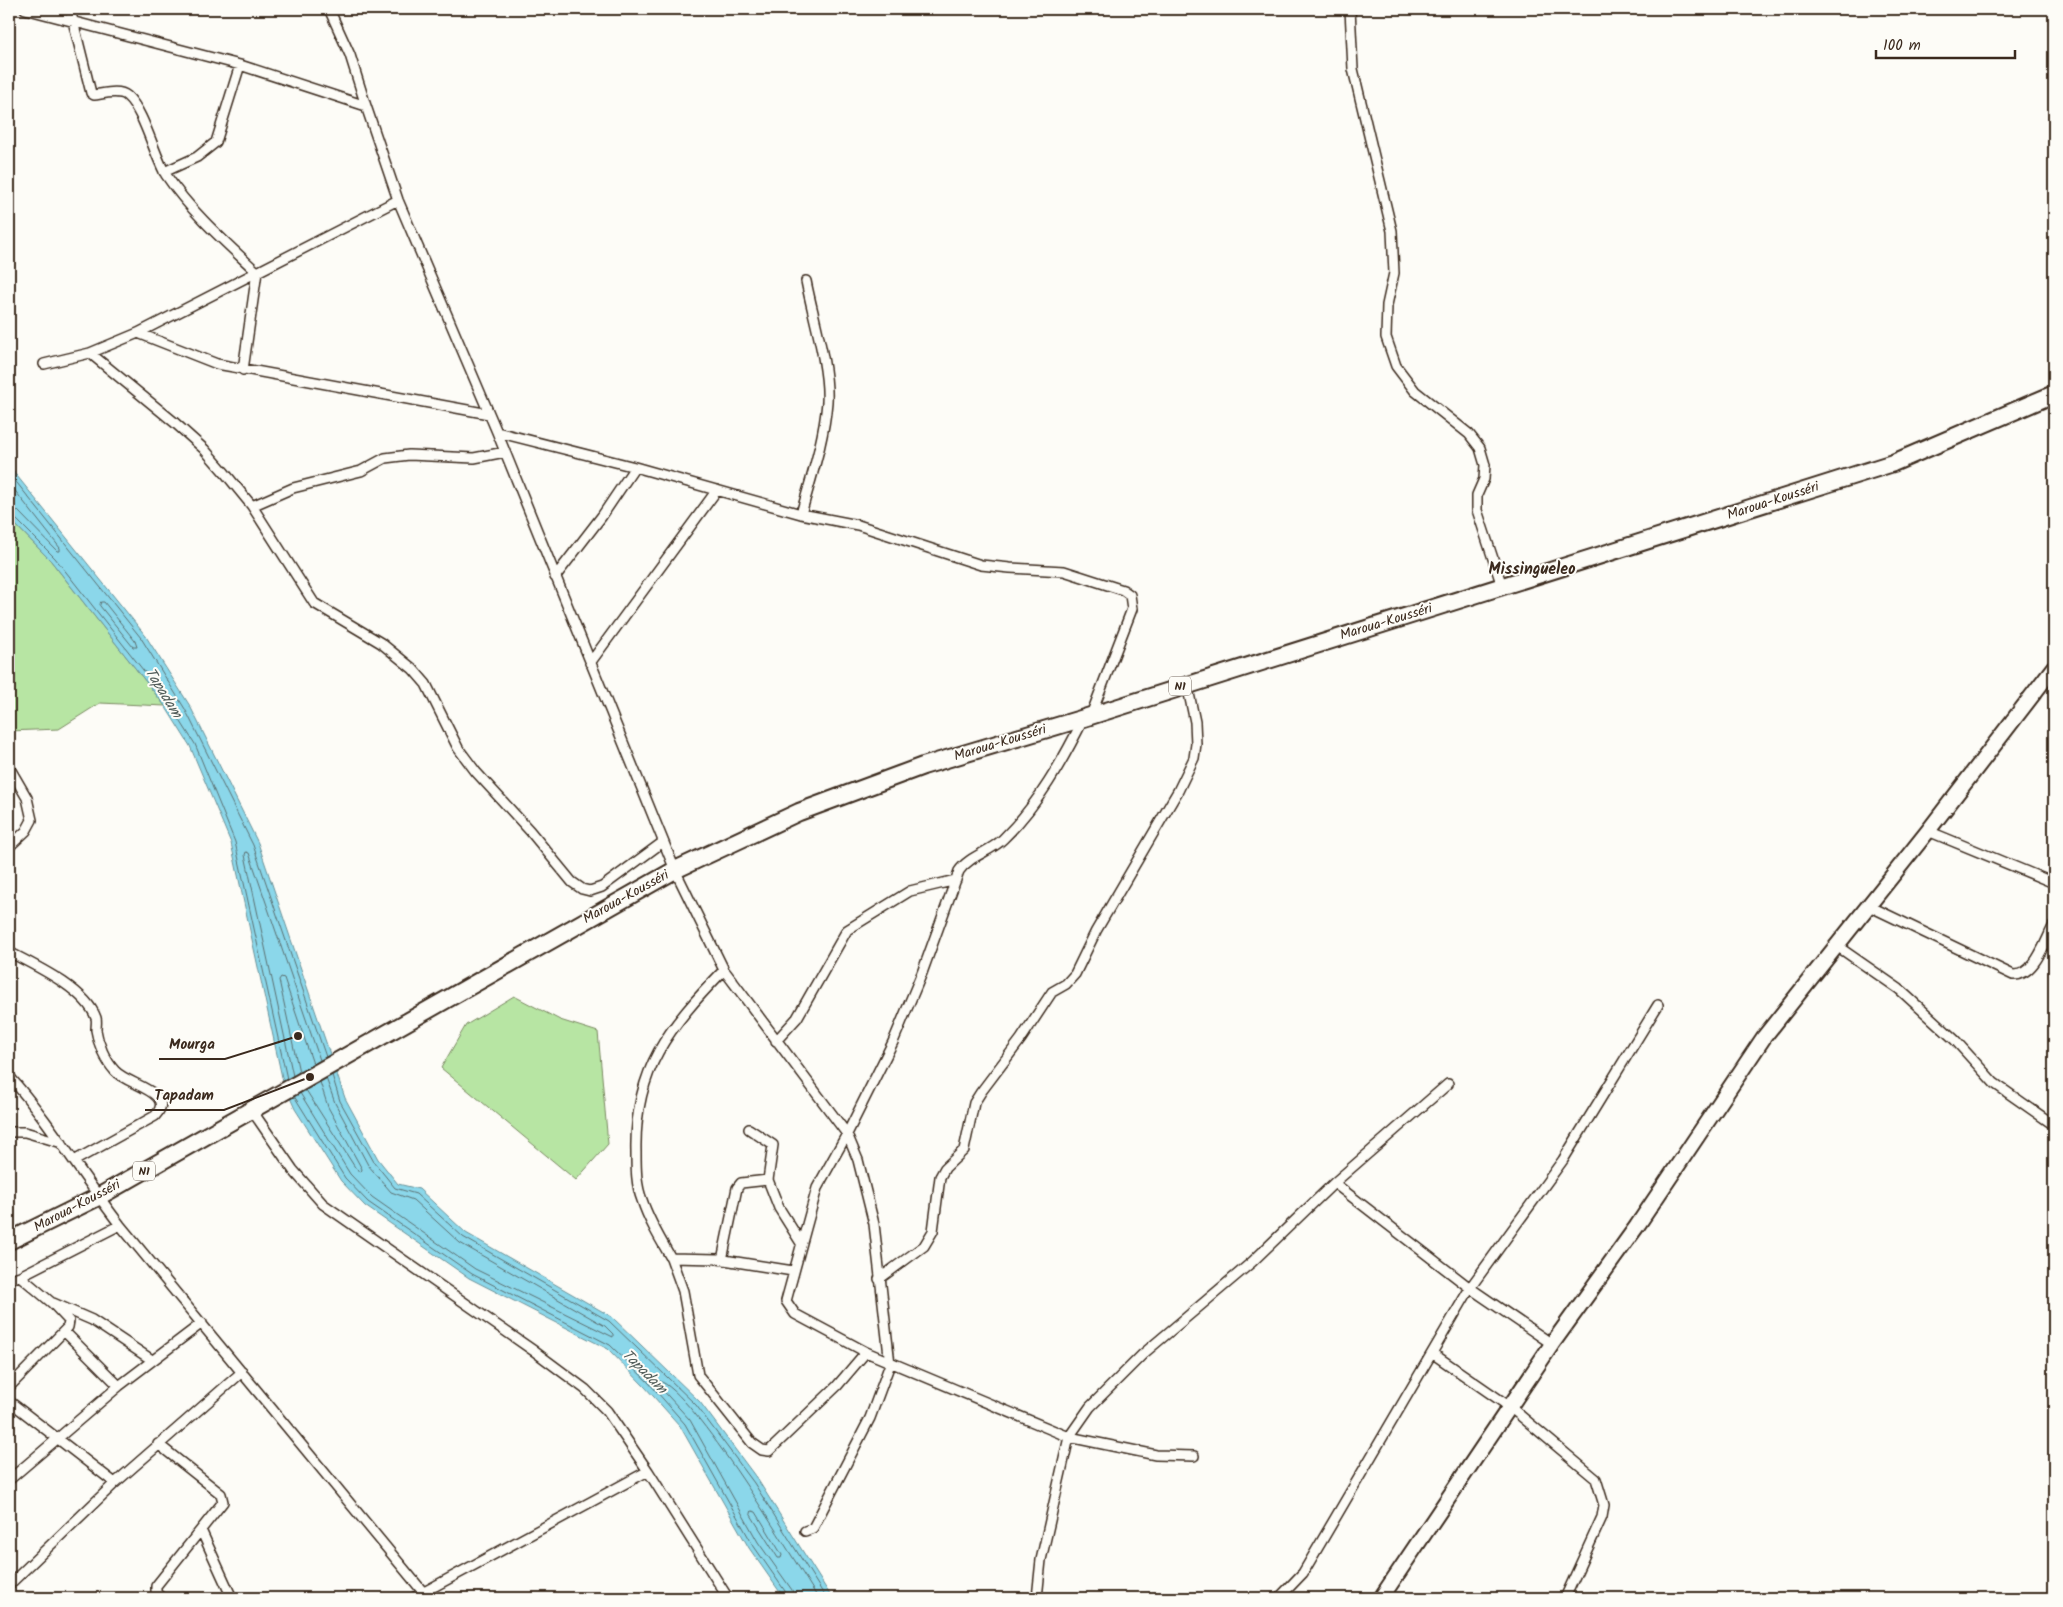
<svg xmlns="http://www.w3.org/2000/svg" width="2063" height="1607" viewBox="0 0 2063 1607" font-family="Kalam,sans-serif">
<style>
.green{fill:#b7e5a3;stroke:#798860}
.water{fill:#8bd7ea;stroke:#6b9298}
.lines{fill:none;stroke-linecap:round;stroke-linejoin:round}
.shore{stroke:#5b6f70;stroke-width:1}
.street-casing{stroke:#3b2a1e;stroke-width:12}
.primary-casing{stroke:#3b2a1e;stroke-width:18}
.highway-casing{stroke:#3b2a1e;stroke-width:20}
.street{stroke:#fdfcf7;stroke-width:9}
.primary{stroke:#fdfcf7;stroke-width:14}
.highway{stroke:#fdfcf7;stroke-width:16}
.labels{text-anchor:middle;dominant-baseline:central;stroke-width:4;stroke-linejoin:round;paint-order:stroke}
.shield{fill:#fdfcf7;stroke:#75695f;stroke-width:1}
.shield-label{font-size:12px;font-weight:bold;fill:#3b2a1e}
.street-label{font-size:14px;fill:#3b2a1e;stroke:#fdfcf7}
.water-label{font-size:15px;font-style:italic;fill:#535e5b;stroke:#fdfcf7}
.quarter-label{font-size:16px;font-weight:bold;fill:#3b2a1e;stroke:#fdfcf7}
.leader{fill:none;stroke:#3b2a1e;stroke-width:2}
.callout-dot{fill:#3b2a1e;stroke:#fdfcf7;stroke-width:2}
.callout-label{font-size:15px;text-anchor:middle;font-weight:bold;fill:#3b2a1e;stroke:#fdfcf7;stroke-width:4;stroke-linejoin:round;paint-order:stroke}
</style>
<rect width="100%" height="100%" fill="#fdfcf7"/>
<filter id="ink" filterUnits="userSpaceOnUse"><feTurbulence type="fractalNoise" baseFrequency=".02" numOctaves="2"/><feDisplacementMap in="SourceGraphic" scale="10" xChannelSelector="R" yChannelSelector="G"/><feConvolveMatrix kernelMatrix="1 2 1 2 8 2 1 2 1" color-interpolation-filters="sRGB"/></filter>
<g filter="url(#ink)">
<!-- green -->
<path class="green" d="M 9,518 L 51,561 L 165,706 L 100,703 L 59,729 L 9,731 Z
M 514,996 L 560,1020 L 598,1032 L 608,1144 L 576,1180 L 441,1068 L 466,1025 Z"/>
<!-- water -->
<path class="water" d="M 9,466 L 145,635 L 190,706 L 258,843 L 345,1098 L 378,1159 L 398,1184 L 419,1189 L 466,1233 L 612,1317 L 700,1402 L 758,1480 L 832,1598 L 784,1598 L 749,1548 L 680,1426 L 645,1387 L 608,1349 L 469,1278 L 365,1206 L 341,1181 L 295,1109 L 283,1082 L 231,843 L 190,746 L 165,706 L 51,561 L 9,518 Z"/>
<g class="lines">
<!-- shore -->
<path class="shore" d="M 9,473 L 141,638 L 185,709 L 253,845 L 326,1057
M 9,483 L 60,548 L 60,551 L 57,551 L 18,511 L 9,509
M 9,515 L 14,517 L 55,558 L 169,703 L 195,744 L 235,842 L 287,1079
M 101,602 L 104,602 L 135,641 L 137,647 L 133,647 L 100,606 Z
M 299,1072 L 279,980 L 281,977 L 284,978 L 313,1064
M 332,1075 L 340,1101 L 374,1162 L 395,1188 L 416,1194 L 463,1237 L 609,1321 L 696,1405 L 754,1483 L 826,1598
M 293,1076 L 245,855 L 246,852 L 249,853 L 320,1060
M 306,1090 L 356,1169 L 361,1172 L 362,1169 L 328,1107 L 320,1082
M 300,1093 L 350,1174 L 372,1197 L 475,1269 L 613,1337 L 613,1334 L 605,1326 L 460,1243 L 413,1200 L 391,1192 L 368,1165 L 335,1103 L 326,1078
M 294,1096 L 345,1178 L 368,1202 L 472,1274 L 610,1345 L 649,1383 L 685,1424 L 753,1545 L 787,1594 L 788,1598
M 752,1511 L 756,1512 L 782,1555 L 781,1558 L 778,1558 L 751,1515 Z
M 794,1598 L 792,1590 L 758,1542 L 690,1420 L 658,1385 L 659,1381 C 691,1388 796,1563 818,1598"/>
<!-- street casing -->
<g class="street-casing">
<path id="street" d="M 25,9 L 240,65 L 366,106 L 398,200 L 497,432 L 675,870 L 724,970 L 847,1134 L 858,1160 L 874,1224 L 890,1364 L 870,1418 L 813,1528 L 805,1531
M 70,9 L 91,93 L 94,95 C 103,94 119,89 127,96 C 144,111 154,155 166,175 C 191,212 225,242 257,272 L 243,370
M 329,9 L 350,55 L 366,106
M 1350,9 L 1353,69 L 1392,231 L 1394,273 L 1387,305 L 1386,337 L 1396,366 L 1415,391 L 1469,434 L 1480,448 L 1485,465 L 1484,479 L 1477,495 L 1477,510 L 1502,586
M 164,172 L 197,157 L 216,142 L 240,65
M 138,333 L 217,364 L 489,414
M 90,353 L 174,422 L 204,449 L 225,473 L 252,506 L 314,603 L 381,643 L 413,669 L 426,684 L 458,748 L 476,772 L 530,831 L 572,882 L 582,889 L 590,891 L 602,887 L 663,842
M 44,364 L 90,353 L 138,333 L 398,200
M 497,432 L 635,467 L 801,514 L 858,525 L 981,565 L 1010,568 L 1064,571 L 1123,590 L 1130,595 L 1132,609 L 1091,715
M 252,506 L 293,488 L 361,471 L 385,458 L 409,455 L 474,458 L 505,452
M 801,514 C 811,478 824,440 827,402 C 829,367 813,317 806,281
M 555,577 L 602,516 L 635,467
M 590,663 L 717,490
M 1084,718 C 1062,762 1038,805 1003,839 C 990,852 969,856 959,871 L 922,973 L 893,1042 L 847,1134 L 817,1188 L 786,1301 L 795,1314 L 866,1352 L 1069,1437 L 1156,1455 L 1194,1456
M 9,767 L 27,798 L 32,820 L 26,831 L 9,847
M 1928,831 L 2054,883
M 1869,906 L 2013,975 C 2035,976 2045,941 2054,925
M 1837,946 L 1899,989 L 1955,1040 L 1994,1083 L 2054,1125
M 9,952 C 34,965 86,989 96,1018 C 97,1021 96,1026 96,1030 C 98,1044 105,1060 115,1071 C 127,1085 177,1092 155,1116 L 74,1161
M 776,1041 L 797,1018 L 847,930 L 910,891 L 956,880
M 9,1076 C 50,1122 82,1176 120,1225 L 428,1598
M 251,1109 L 293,1170 L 323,1204 L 534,1351 L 585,1389 L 607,1411 L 648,1471 L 728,1598
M 749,1129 L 773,1145 L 768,1180 L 779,1208 L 801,1243
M 9,1132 L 25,1132 L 62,1143
M 1334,1183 L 1470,1288 L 1552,1344
M 671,1258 C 660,1239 649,1221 642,1200 C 636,1185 636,1168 636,1152 C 634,1069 669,1027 724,970
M 722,1260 L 737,1188 L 741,1183 L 768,1180
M 793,1271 L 718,1259 L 671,1258 L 683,1291 L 698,1375 L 752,1443 L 762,1450 L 769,1451 L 837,1386 L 866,1352
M 9,1279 L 20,1276 L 120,1225
M 879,1279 L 924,1246 L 933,1231 L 940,1177 L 945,1168 L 964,1150 L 974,1103 L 981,1092 L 1021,1039 L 1052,992 L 1066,984 L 1075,974 L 1096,931 L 1178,791 L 1194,758 L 1196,744 L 1195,722 L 1187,684
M 53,1303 L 92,1320 L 152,1360
M 65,1332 L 119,1386
M 1432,1353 L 1510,1407 L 1596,1479 L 1604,1505 L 1602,1517 L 1565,1598
M 9,1387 L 68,1327 L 69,1321 L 52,1303 L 20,1276
M 9,1401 L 115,1483
M 158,1444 L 221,1494 L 223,1502 L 156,1586 L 156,1593 L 162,1598
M 9,1480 L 119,1386 L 202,1323
M 201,1530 L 232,1598
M 9,1585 L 115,1483 L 242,1372
M 413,1598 L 648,1471
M 1037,1598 L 1041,1560 L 1069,1437 L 1090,1407 L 1143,1354 L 1252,1262 L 1334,1183 L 1448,1084
M 1279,1598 L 1303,1573 L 1470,1288 L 1563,1160 L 1658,1005"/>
</g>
<!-- primary casing -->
<g class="primary-casing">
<path id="primary" d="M 1381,1598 L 1552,1344 L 1637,1226 L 1764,1037 L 1928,831 L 2054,667"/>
</g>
<!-- highway casing -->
<g class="highway-casing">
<path id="highway" d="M 9,1241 L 98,1197 L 675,870 L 799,812 L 923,766 L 1084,718 L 1893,463 L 2054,394"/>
</g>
<!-- street -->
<use href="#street" class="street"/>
<!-- primary -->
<use href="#primary" class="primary"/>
<!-- highway -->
<use href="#highway" class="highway"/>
</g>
</g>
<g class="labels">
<!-- shield labels -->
<g class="shield">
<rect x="1169" y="676.5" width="22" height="19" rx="4"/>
<rect x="133" y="1161.5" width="22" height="19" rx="4"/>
</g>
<g class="shield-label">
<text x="1180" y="686">N1</text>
<text x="144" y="1171">N1</text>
</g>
<!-- street labels -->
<g class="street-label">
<text transform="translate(1773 501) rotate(-18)">Maroua-Kousséri</text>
<text transform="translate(1386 622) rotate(-17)">Maroua-Kousséri</text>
<text transform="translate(1000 743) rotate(-17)">Maroua-Kousséri</text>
<text transform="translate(626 897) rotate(-29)">Maroua-Kousséri</text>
<text transform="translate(77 1206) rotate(-28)">Maroua-Kousséri</text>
</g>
<!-- water labels -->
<g class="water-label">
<text transform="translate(163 693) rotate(58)">Tapadam</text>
<text transform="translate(644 1372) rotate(45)">Tapadam</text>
</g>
<!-- quarter labels -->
<g class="quarter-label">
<text x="1532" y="569">Missingueleo</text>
</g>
</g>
<!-- callouts -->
<path class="leader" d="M298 1036L225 1059H159M310 1077L224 1110H145"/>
<g class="callout-dot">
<circle cx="298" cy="1036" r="5"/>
<circle cx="310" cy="1077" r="5"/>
</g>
<g class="callout-label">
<text x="192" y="1049">Mourga</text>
<text x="184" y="1100">Tapadam</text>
</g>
<!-- margin -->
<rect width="2063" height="1607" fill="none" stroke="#fdfcf7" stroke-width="30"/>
<rect x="15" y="15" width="2033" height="1577" fill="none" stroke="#3b2a1e" stroke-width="2" filter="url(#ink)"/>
<!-- scale -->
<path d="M1876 50v8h139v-8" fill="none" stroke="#3b2a1e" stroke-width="2.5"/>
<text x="1883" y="50" font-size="15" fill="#3b2a1e" stroke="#fdfcf7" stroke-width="4" paint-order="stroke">100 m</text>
</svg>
